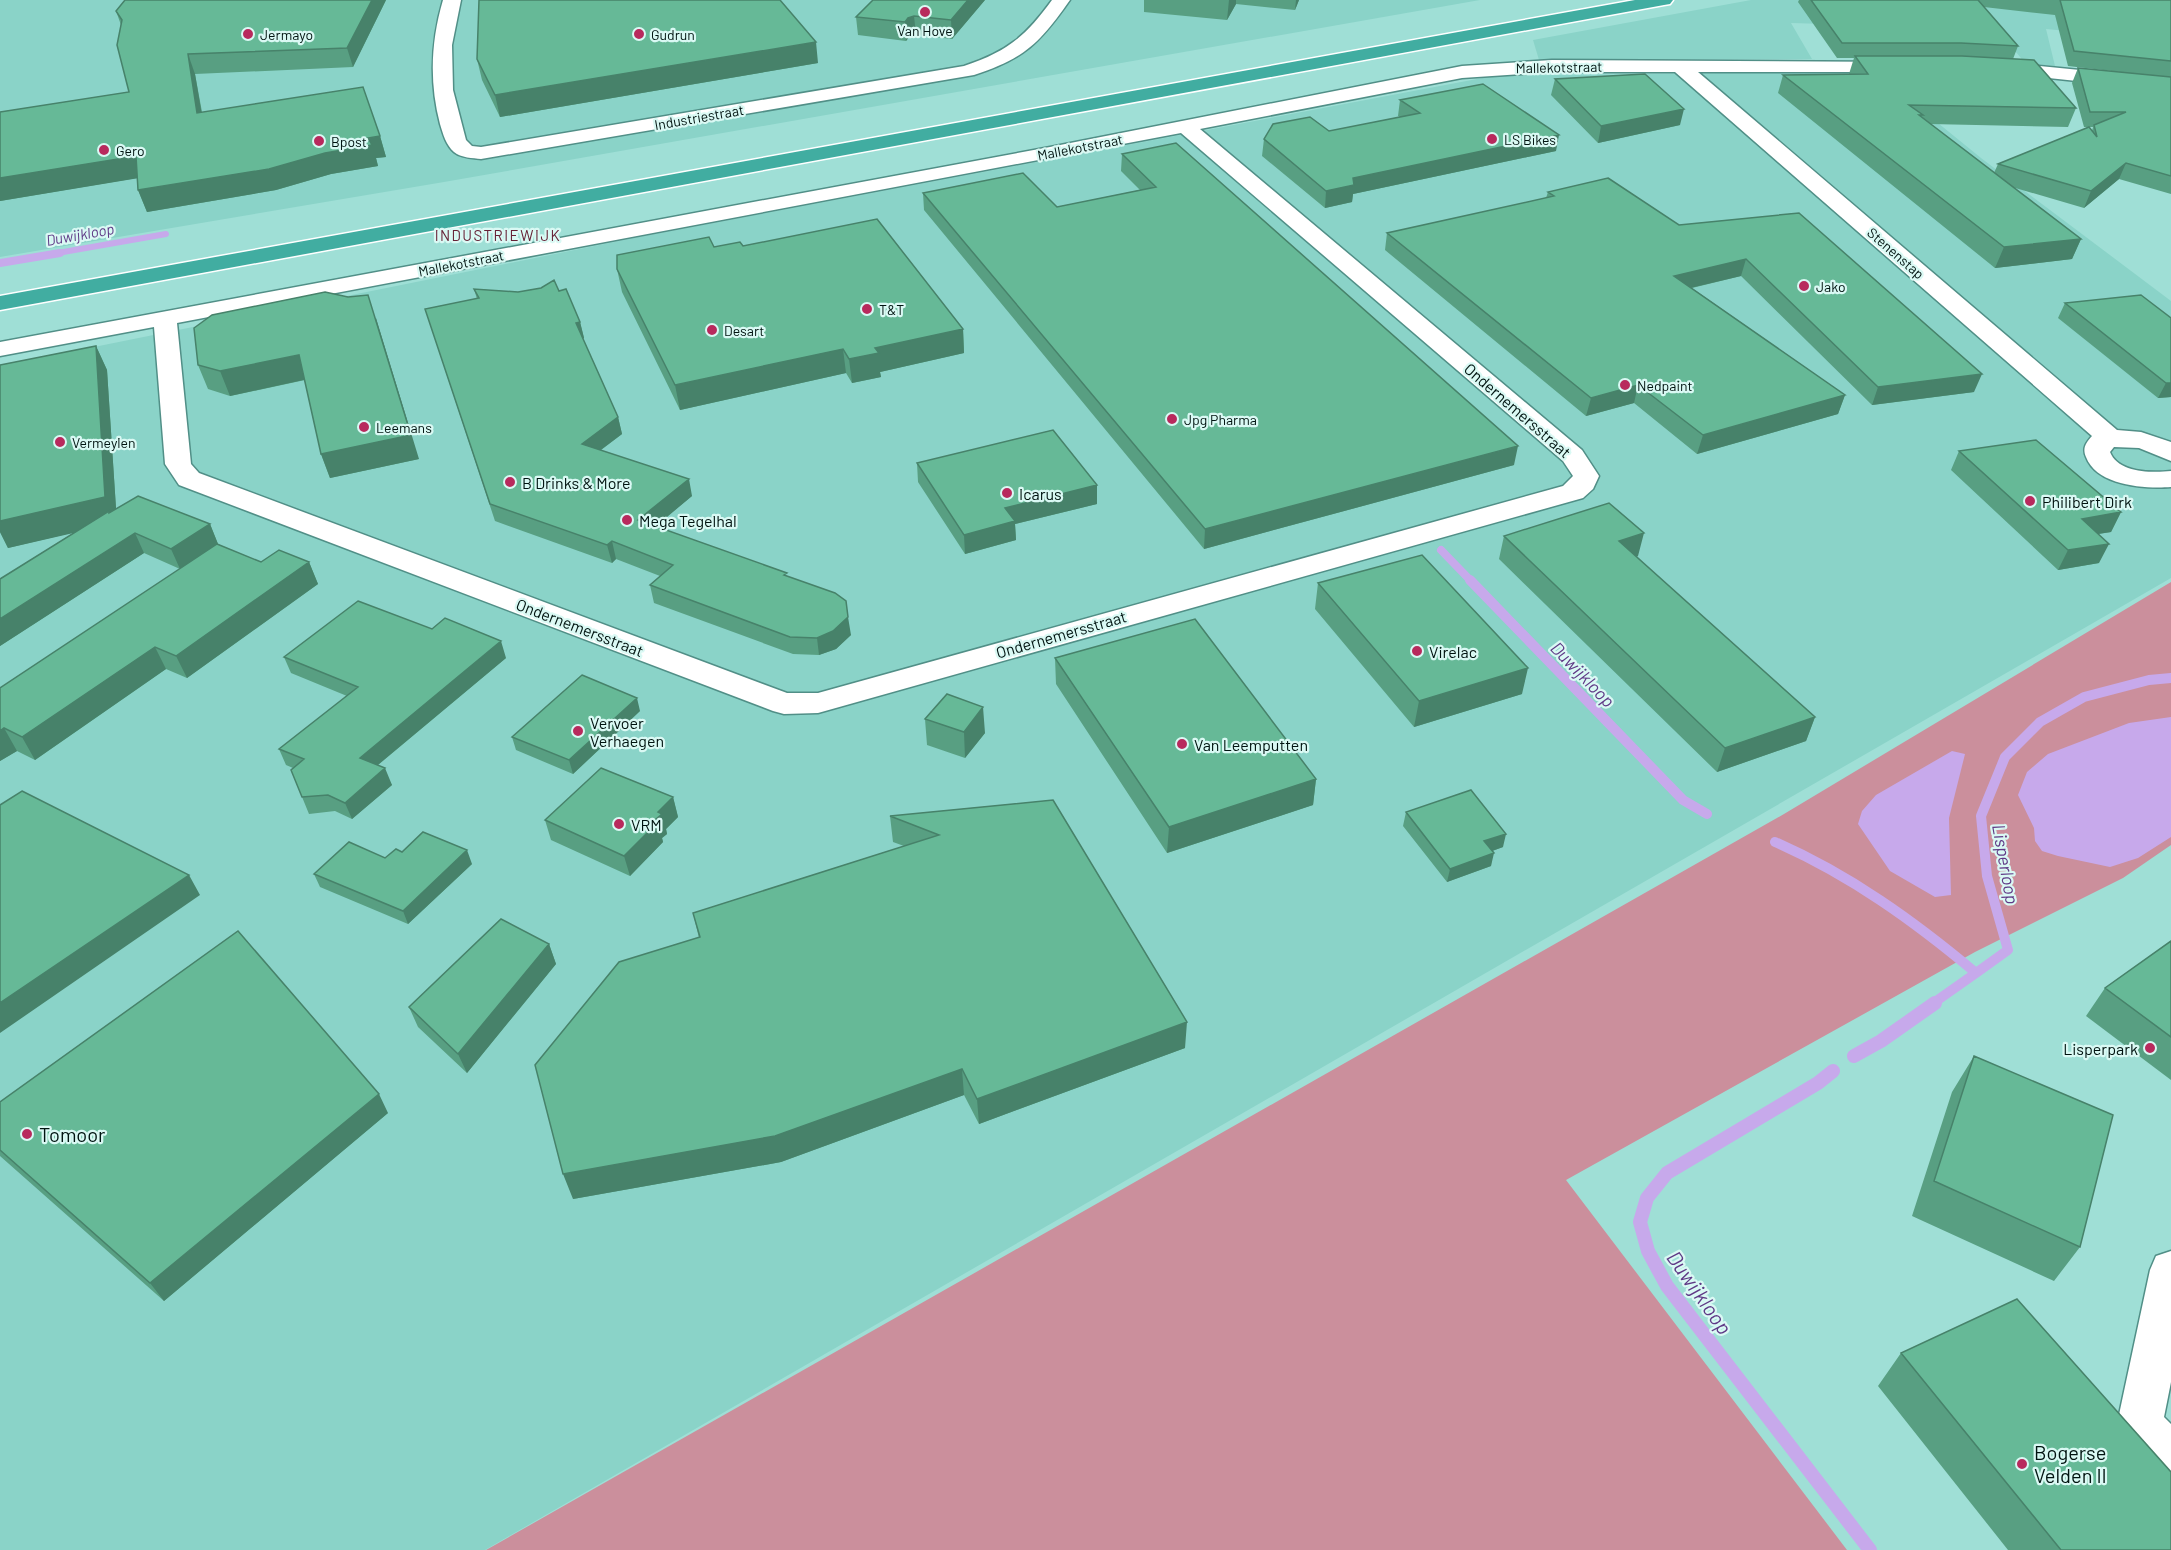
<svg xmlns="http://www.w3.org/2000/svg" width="2171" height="1550" viewBox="0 0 2171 1550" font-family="Barlow,sans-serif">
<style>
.built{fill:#8ad3c8}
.green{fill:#cb8f9c}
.water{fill:#c7a9eb}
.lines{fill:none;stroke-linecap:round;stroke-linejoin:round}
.stream-far3{stroke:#c7a9eb;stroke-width:6}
.stream-far2{stroke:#c7a9eb;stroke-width:8}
.stream-far1{stroke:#c7a9eb;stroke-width:10}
.stream{stroke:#c7a9eb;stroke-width:14}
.minor-casing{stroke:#518f87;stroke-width:3}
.highway-casing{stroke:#fff;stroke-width:3}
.minor{fill:#fff;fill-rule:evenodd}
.highway{fill:#41ada1;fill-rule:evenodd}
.wall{fill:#589f82;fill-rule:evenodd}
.shaded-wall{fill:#47826a}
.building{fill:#66b997;stroke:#47826a;stroke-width:1.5}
.poi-dot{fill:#b82a5d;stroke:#daf9f4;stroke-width:2}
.labels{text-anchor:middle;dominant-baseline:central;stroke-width:4.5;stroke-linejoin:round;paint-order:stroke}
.far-poi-label{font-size:14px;fill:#001310;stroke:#daf9f4;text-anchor:start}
.far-street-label{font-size:14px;fill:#001310;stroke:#daf9f4}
.far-water-label{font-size:15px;font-style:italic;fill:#5f3986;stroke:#daf9f4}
.far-neighbourhood-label{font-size:15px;letter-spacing:1.5px;fill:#662136;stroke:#daf9f4}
.street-label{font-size:16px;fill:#001310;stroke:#daf9f4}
.poi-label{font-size:16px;fill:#001310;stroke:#daf9f4;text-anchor:start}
.water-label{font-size:18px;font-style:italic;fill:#5f3986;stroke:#daf9f4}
.near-poi-label{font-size:20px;fill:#001310;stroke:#daf9f4;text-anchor:start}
.near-water-label{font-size:21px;font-style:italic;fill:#5f3986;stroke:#daf9f4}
</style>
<rect width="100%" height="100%" fill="#9fdfd6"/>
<!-- built -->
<path class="built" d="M 0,0 L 1480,0 L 444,182 L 0,257 Z
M 1751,0 L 2171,0 L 2171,41 L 2046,29 L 2055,66 L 2025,63 L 1997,29 L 1791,23 L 1812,59 L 1539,60 L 1533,40 Z
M 1874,71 L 1981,158 L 2171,301 L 2171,578 L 485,1550 L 0,1550 L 0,366 L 639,237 L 1493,76 Z"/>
<!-- green -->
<path class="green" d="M 2171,582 L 2171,845 L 2123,878 L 1975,952 L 1566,1180 L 1847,1550 L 486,1550 L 1784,814 Z"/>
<!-- water -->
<path class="water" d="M 2171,717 L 2171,837 L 2138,858 L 2110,867 L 2058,856 L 2042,851 L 2035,841 L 2034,828 L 2018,795 L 2027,772 L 2048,754 L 2129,723 Z
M 1952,751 L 1965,754 L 1949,818 L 1951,895 L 1935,897 L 1890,871 L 1858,824 L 1862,811 L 1876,795 Z"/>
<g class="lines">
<!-- stream-far3 -->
<path class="stream-far3" d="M 52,254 L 166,234"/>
<!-- stream-far2 -->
<path class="stream-far2" d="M 0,263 L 60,253
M 1441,550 L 1471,581"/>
<!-- stream-far1 -->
<path class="stream-far1" d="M 1470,580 L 1683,800 L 1707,814
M 1775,842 C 1850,875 1914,921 1976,973 L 1932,1004
M 1976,973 L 2008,950 L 1987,876 L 1981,816 L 2005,757 L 2040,722 L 2084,697 L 2149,680 L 2171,678"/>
<!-- stream -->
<path class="stream" d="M 1854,1056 L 1881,1041 L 1935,1003
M 1833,1071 L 1818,1083 L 1667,1173 L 1647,1198 L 1640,1222 L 1648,1251 L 1667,1286 L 1870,1550"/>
<!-- minor casing -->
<g class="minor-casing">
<path id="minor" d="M 443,0 L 461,0 L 452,45 L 453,90 L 466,140 L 472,146 L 481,147 L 964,66 C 1007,52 1026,36 1052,0 L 1070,0 C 1040,43 1024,59 974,75 L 481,159 C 473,158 461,158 454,152 C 446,145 443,134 440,124 C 429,82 431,41 443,0 Z
M 1552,60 L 1904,62 L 1906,66 L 1904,70 L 1897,72 L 1698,72 L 2117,430 L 2141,432 L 2171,442 L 2171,461 L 2139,448 L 2114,447 L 2110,452 C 2118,473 2152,473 2171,471 L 2171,487 C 2145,489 2097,486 2086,457 C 2082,448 2086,443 2092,436 L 1675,72 L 1552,72 L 1462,78 L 1200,129 L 1582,450 L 1599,476 L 1593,489 L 1583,498 L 818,713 L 784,714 L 773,711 L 179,485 L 165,464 L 154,327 L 0,356 L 0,342 L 1050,147 L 1462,66 ZM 1181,133 L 1563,461 L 1573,476 L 1563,486 L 818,693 L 787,693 L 199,473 L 191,464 L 177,323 Z
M 2000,62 L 2171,79 L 2171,91 L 1993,72 L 1991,68 L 1993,64 Z
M 2171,1251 L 2171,1382 L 2164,1417 L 2171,1424 L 2171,1480 C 2147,1470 2127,1448 2117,1424 L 2150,1270 L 2156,1256 Z"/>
</g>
<!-- highway casing -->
<g class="highway-casing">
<path id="highway" d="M 1635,0 L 1673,0 L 1670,4 L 1664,5 L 0,310 L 0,296 Z"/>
</g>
<!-- minor -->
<use href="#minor" class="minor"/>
<!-- highway -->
<use href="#highway" class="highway"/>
</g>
<!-- wall -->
<path class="wall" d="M 386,0 L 353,67 L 195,74 L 202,112 L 380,136 L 386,157 L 376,158 L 378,166 L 331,174 L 276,190 L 147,212 L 138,190 L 137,178 L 0,201 L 0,112 L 129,92 L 121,25 L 116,11 Z
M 985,0 L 952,39 L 916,35 L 909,37 L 906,41 L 858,35 L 856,17 Z
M 1144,0 L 1299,0 L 1295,10 L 1236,4 L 1227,20 L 1144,12 Z
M 1799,0 L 2171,0 L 2171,194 L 2119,179 L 2084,208 L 2012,187 L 2081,239 L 2072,259 L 1995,268 L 1778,93 L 1783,75 L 1849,74 L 1854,58 L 1837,58 L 1798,2 ZM 1984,7 L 2055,15 L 2068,66 L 2164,77 L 2078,68 L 2072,83 L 2084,127 L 2093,127 L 2092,131 L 1998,164 L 1994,173 L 1930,124 L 2068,127 L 2076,108 L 2013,59 L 2018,46 Z
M 477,59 L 818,63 L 500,117 L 482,80 Z
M 1555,79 L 1680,125 L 1598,143 L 1551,95 Z
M 1400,100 L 1556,151 L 1353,194 L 1352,202 L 1325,208 L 1262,156 L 1264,139 L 1329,131 L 1400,117 L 1398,116 Z
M 1122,154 L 1514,465 L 1204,549 L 924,210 L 923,193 L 1057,207 L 1140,190 L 1121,171 Z
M 1548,192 L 1679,225 L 1799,213 L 1974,392 L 1872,405 L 1741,276 L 1692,288 L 1845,395 L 1838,414 L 1697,454 L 1634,403 L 1586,416 L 1385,250 L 1387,233 L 1546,198 Z
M 743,246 L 963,329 L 964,353 L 880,372 L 881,377 L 852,383 L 846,373 L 680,410 L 622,292 L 617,269 L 714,247 Z
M 474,289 L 518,292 L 559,291 L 580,322 L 584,338 L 583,339 L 618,417 L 622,434 L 601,450 L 692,496 L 655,526 L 787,576 L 851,635 L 836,649 L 819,655 L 793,654 L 654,603 L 650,585 L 660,576 L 616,559 L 612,563 L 495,521 L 425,309 L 477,299 Z
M 2065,303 L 2171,318 L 2171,397 L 2158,398 L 2058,318 Z
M 212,315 L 419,459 L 330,478 L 321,454 L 305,380 L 230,396 L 208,389 L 198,365 Z
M 96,346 L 107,370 L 116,509 L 210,524 L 218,544 L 217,544 L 261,562 L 309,562 L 318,584 L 187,678 L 166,669 L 35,760 L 17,751 L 0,761 L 0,688 L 180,569 L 144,553 L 0,646 L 0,579 L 75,532 L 8,548 L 0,532 L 0,365 Z
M 1959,451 L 2121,512 L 2111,532 L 2098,534 L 2099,563 L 2058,570 L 1951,470 Z
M 917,463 L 1097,485 L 1097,504 L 1015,524 L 1016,540 L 965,554 L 918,482 Z
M 1504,536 L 1638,556 L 1636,557 L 1815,717 L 1806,741 L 1717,772 L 1499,559 Z
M 1318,583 L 1522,694 L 1414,727 L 1315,609 Z
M 284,657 L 506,658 L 378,765 L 392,785 L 352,819 L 335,811 L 309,814 L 291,770 L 293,768 L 286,765 L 279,749 L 347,696 L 291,673 Z
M 1055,658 L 1316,779 L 1313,805 L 1167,853 L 1056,684 Z
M 640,711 L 573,774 L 516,750 L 512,737 Z
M 925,719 L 985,733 L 965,758 L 927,745 Z
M 673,797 L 678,817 L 666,829 L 667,834 L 662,838 L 663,842 L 630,876 L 551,840 L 545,820 Z
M 1053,800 L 1185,1048 L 979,1124 L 964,1095 L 781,1162 L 573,1199 L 699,938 L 693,913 L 904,846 L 893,842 L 890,816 Z
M 1406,812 L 1503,847 L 1492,851 L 1491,866 L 1447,882 L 1403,826 Z
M 402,852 L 472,864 L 408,924 L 320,887 L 314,874 L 385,858 Z
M 2171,941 L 2171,1080 L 2086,1016 L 2105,988 Z
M 549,944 L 556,964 L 467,1073 L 418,1027 L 409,1007 Z
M 1974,1056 L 2080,1247 L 2054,1281 L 1912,1216 L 1952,1092 Z
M 0,1102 L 388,1113 L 164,1301 L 0,1156 Z
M 1901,1353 L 2171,1550 L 2008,1550 L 1878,1386 Z"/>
<!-- shaded-wall -->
<path class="shaded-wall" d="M 372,0 L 386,0 L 353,67 L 347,48 Z
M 968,0 L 985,0 L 952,39 L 951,20 Z
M 1229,0 L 1236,0 L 1236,4 L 1227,20 Z
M 1296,0 L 1299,0 L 1295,10 Z
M 914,16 L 916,35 L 909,37 L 906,41 L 905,22 L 908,18 Z
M 816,42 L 818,63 L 500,117 L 495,95 Z
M 188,54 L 195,74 L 205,133 L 197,113 Z
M 1684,109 L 1680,125 L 1598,143 L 1601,126 Z
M 1559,135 L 1556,151 L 1353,194 L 1352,202 L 1325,208 L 1326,191 L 1353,178 Z
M 380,136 L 386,157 L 376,158 L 378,166 L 331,174 L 276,190 L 147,212 L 138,190 Z
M 136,156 L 145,177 L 0,201 L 0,178 Z
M 2126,163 L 2119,179 L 2084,208 L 2091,191 Z
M 2081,239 L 2072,259 L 1995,268 L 2004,247 Z
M 1746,259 L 1741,276 L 1669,293 L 1674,276 Z
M 376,318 L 419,459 L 330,478 L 321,454 Z
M 580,322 L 584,338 L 580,339 L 576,323 Z
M 963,329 L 964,353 L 880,372 L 881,377 L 852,383 L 849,359 L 875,348 Z
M 96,346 L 107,370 L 117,523 L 8,548 L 0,532 L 0,521 Z
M 843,349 L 846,373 L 680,410 L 675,385 Z
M 299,355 L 308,379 L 230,396 L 220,371 Z
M 1982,374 L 1974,392 L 1872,405 L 1878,387 Z
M 2166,383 L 2171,383 L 2171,397 L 2158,398 Z
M 1638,385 L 1634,403 L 1586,416 L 1591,398 Z
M 1845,395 L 1838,414 L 1697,454 L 1703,435 Z
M 618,417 L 622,434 L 586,461 L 582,444 Z
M 1518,446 L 1514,465 L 1204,549 L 1205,529 Z
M 689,479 L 692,496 L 642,538 L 638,520 Z
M 1097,485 L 1097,504 L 1015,524 L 1016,540 L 965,554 L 964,535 L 1005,508 Z
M 2121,512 L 2111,532 L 2072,538 L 2082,519 Z
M 210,524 L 218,544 L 180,569 L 171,549 Z
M 135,533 L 144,553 L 0,646 L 0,619 Z
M 1644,533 L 1638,556 L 1612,564 L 1619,541 Z
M 612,541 L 616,559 L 612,563 L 607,545 Z
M 2109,544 L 2099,563 L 2058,570 L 2068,550 Z
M 309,562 L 318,584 L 187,678 L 176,656 Z
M 848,617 L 851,635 L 836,649 L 819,655 L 817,638 Z
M 501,641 L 506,658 L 367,774 L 360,758 Z
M 155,647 L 166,669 L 35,760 L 22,737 Z
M 1528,668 L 1522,694 L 1414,727 L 1419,701 Z
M 637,698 L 640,711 L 573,774 L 569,760 Z
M 983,707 L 985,733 L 965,758 L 964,732 Z
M 1815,717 L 1806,741 L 1717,772 L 1725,748 Z
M 4,728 L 17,751 L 0,761 L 0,731 Z
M 385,768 L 392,785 L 352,819 L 345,803 Z
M 1316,779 L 1313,805 L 1167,853 L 1169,827 Z
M 673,797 L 678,817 L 666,829 L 667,834 L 662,838 L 663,842 L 630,876 L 624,856 L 655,820 L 658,812 Z
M 1506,834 L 1503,847 L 1481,855 L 1484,841 Z
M 467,850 L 472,864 L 408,924 L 403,911 Z
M 1494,853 L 1491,866 L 1447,882 L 1450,869 Z
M 189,875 L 200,895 L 0,1033 L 0,1003 Z
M 549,944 L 556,964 L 467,1073 L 458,1054 Z
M 1187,1022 L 1185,1048 L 979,1124 L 977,1099 Z
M 962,1069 L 964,1095 L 781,1162 L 573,1199 L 563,1174 Z
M 379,1094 L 388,1113 L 164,1301 L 150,1283 Z"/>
<!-- building -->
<path class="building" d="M 125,0 L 372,0 L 347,48 L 188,54 L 197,113 L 363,87 L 380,136 L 368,138 L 372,145 L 325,153 L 269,169 L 138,190 L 136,156 L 0,178 L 0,112 L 129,92 L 117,45 L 122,20 L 116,11 Z
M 479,0 L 780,0 L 816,42 L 495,95 L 477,59 Z
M 873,0 L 968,0 L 951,20 L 914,16 L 908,18 L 905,22 L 856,17 Z
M 1811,0 L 1978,0 L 2018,46 L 1961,43 L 1842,43 Z
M 2060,0 L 2171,0 L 2171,61 L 2074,51 Z
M 1855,56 L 1962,56 L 2034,60 L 2076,108 L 1909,105 L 1923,115 L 1919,115 L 2081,239 L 2004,247 L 1783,75 L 1868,74 Z
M 2078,68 L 2171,77 L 2171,176 L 2126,163 L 2091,191 L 1998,164 L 2089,127 L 2097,137 L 2094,125 L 2126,112 L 2090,112 Z
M 1645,74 L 1684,109 L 1601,126 L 1555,79 Z
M 1483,84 L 1559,135 L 1353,178 L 1354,185 L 1326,191 L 1264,139 L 1273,124 L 1310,117 L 1329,131 L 1420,113 L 1400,100 Z
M 1176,143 L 1518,446 L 1205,529 L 923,193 L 1023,173 L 1057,207 L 1156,187 L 1122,154 Z
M 1608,178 L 1679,225 L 1799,213 L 1982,374 L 1878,387 L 1746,259 L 1674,276 L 1845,395 L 1703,435 L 1638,385 L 1591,398 L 1387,233 L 1554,196 L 1548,192 Z
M 877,219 L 963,329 L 875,348 L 879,353 L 849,359 L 843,349 L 675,385 L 617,269 L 617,255 L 709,237 L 714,247 L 740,242 L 743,246 Z
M 554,280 L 559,291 L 566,289 L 580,322 L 576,323 L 618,417 L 582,444 L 689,479 L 638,520 L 787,573 L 784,575 L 835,593 L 846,601 L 848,617 L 833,631 L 817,638 L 790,637 L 650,585 L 673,565 L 612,541 L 607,545 L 490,504 L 425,309 L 479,298 L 474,289 L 518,292 L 541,288 Z
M 325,292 L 348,297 L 368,295 L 411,435 L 321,454 L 299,355 L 220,371 L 198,365 L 194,328 L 212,315 Z
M 2141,295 L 2171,318 L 2171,383 L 2166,383 L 2065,303 Z
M 96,346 L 105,497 L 0,521 L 0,365 Z
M 1053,430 L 1097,485 L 1005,508 L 1015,521 L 964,535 L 917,463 Z
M 2036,440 L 2121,512 L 2082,519 L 2109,544 L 2068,550 L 1959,451 Z
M 138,496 L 210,524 L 171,549 L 135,533 L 0,619 L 0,579 L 109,511 L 109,513 Z
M 1609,503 L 1644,533 L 1619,541 L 1815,717 L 1725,748 L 1504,536 Z
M 217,544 L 261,562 L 279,550 L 309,562 L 176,656 L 155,647 L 22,737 L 4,728 L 0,731 L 0,688 Z
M 1422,555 L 1528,668 L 1419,701 L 1318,583 Z
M 358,601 L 432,629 L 445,618 L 501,641 L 360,758 L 385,768 L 345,803 L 328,795 L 302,797 L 291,770 L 304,759 L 279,749 L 358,687 L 284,657 Z
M 1195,619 L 1316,779 L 1169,827 L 1055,658 Z
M 582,675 L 637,698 L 569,760 L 512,737 Z
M 947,694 L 983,707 L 964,732 L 925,719 Z
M 601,768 L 673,797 L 658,812 L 662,814 L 655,820 L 658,822 L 624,856 L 545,820 Z
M 1471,790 L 1506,834 L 1484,841 L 1494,853 L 1450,869 L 1406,812 Z
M 22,791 L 189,875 L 0,1003 L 0,805 Z
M 1053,800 L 1187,1022 L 977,1099 L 962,1069 L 775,1136 L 563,1174 L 535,1065 L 619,962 L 700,937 L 693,913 L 939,835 L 890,816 Z
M 423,832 L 467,850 L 403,911 L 314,874 L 349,842 L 385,858 L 396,849 L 402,852 Z
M 501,919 L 549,944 L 458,1054 L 409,1007 Z
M 238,931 L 379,1094 L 150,1283 L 0,1150 L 0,1102 Z
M 2171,941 L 2171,1037 L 2105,988 Z
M 1974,1056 L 2113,1115 L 2080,1247 L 1934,1181 Z
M 2017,1299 L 2171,1472 L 2171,1550 L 2061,1550 L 1901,1353 Z"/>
<!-- markers -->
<g class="poi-dot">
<circle cx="925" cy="12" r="6"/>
<circle cx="248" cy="34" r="6"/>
<circle cx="639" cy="34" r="6"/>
<circle cx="1492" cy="139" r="6"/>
<circle cx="319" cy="141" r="6"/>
<circle cx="104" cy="150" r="6"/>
<circle cx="1804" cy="286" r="6"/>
<circle cx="867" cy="309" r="6"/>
<circle cx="712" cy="330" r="6"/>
<circle cx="1625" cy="385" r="6"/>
<circle cx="1172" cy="419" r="6"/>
<circle cx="364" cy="427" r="6"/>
<circle cx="60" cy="442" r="6"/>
<circle cx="510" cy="482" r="6"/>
<circle cx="1007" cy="493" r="6"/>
<circle cx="2030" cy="501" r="6"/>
<circle cx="627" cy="520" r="6"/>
<circle cx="1417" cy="651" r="6"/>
<circle cx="578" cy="731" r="6"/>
<circle cx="1182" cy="744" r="6"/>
<circle cx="619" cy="824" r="6"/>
<circle cx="2150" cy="1048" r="6"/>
<circle cx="27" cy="1134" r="6"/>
<circle cx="2022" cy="1464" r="6"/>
</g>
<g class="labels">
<!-- far-poi labels -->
<g class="far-poi-label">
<text x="925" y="30" text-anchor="middle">Van Hove</text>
<text x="260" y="34">Jermayo</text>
<text x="651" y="34">Gudrun</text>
<text x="1504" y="139">LS Bikes</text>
<text x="331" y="141">Bpost</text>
<text x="116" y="150">Gero</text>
<text x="1816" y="286">Jako</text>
<text x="879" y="309">T&amp;T</text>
<text x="724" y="330">Desart</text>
<text x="1637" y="385">Nedpaint</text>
<text x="1184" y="419">Jpg Pharma</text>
<text x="376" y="427">Leemans</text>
<text x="72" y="442">Vermeylen</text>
</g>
<!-- far-street labels -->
<g class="far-street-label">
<text transform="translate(1559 67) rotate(-1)">Mallekotstraat</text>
<text transform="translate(699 117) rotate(-10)">Industriestraat</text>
<text transform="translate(1080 147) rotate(-11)">Mallekotstraat</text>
<text transform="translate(1896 253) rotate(41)">Stenenstap</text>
<text transform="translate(461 263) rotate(-11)">Mallekotstraat</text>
</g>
<!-- far-water labels -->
<g class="far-water-label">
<text transform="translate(80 234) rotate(-10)">Duwijkloop</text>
</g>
<!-- far-neighbourhood labels -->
<g class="far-neighbourhood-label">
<text x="498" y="235">INDUSTRIEWIJK</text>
</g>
<!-- street labels -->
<g class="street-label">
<text transform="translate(1518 410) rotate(41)">Ondernemersstraat</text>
<text transform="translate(580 627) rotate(21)">Ondernemersstraat</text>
<text transform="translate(1061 634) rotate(-16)">Ondernemersstraat</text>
</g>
<!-- poi labels -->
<g class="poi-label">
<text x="522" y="482">B Drinks &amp; More</text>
<text x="1019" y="493">Icarus</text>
<text x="2042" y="501">Philibert Dirk</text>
<text x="639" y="520">Mega Tegelhal</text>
<text x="1429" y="651">Virelac</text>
<text x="590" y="722">Vervoer<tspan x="590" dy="18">Verhaegen</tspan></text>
<text x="1194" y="744">Van Leemputten</text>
<text x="631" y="824">VRM</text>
<text x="2138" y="1048" text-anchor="end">Lisperpark</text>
</g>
<!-- water labels -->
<g class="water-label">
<text transform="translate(1583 674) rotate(46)">Duwijkloop</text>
<text transform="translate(2006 864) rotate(80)">Lisperloop</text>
</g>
<!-- near-poi labels -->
<g class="near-poi-label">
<text x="39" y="1134">Tomoor</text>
<text x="2034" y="1452">Bogerse<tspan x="2034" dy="23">Velden II</tspan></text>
</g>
<!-- near-water labels -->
<g class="near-water-label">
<text transform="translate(1700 1292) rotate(55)">Duwijkloop</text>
</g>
</g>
</svg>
